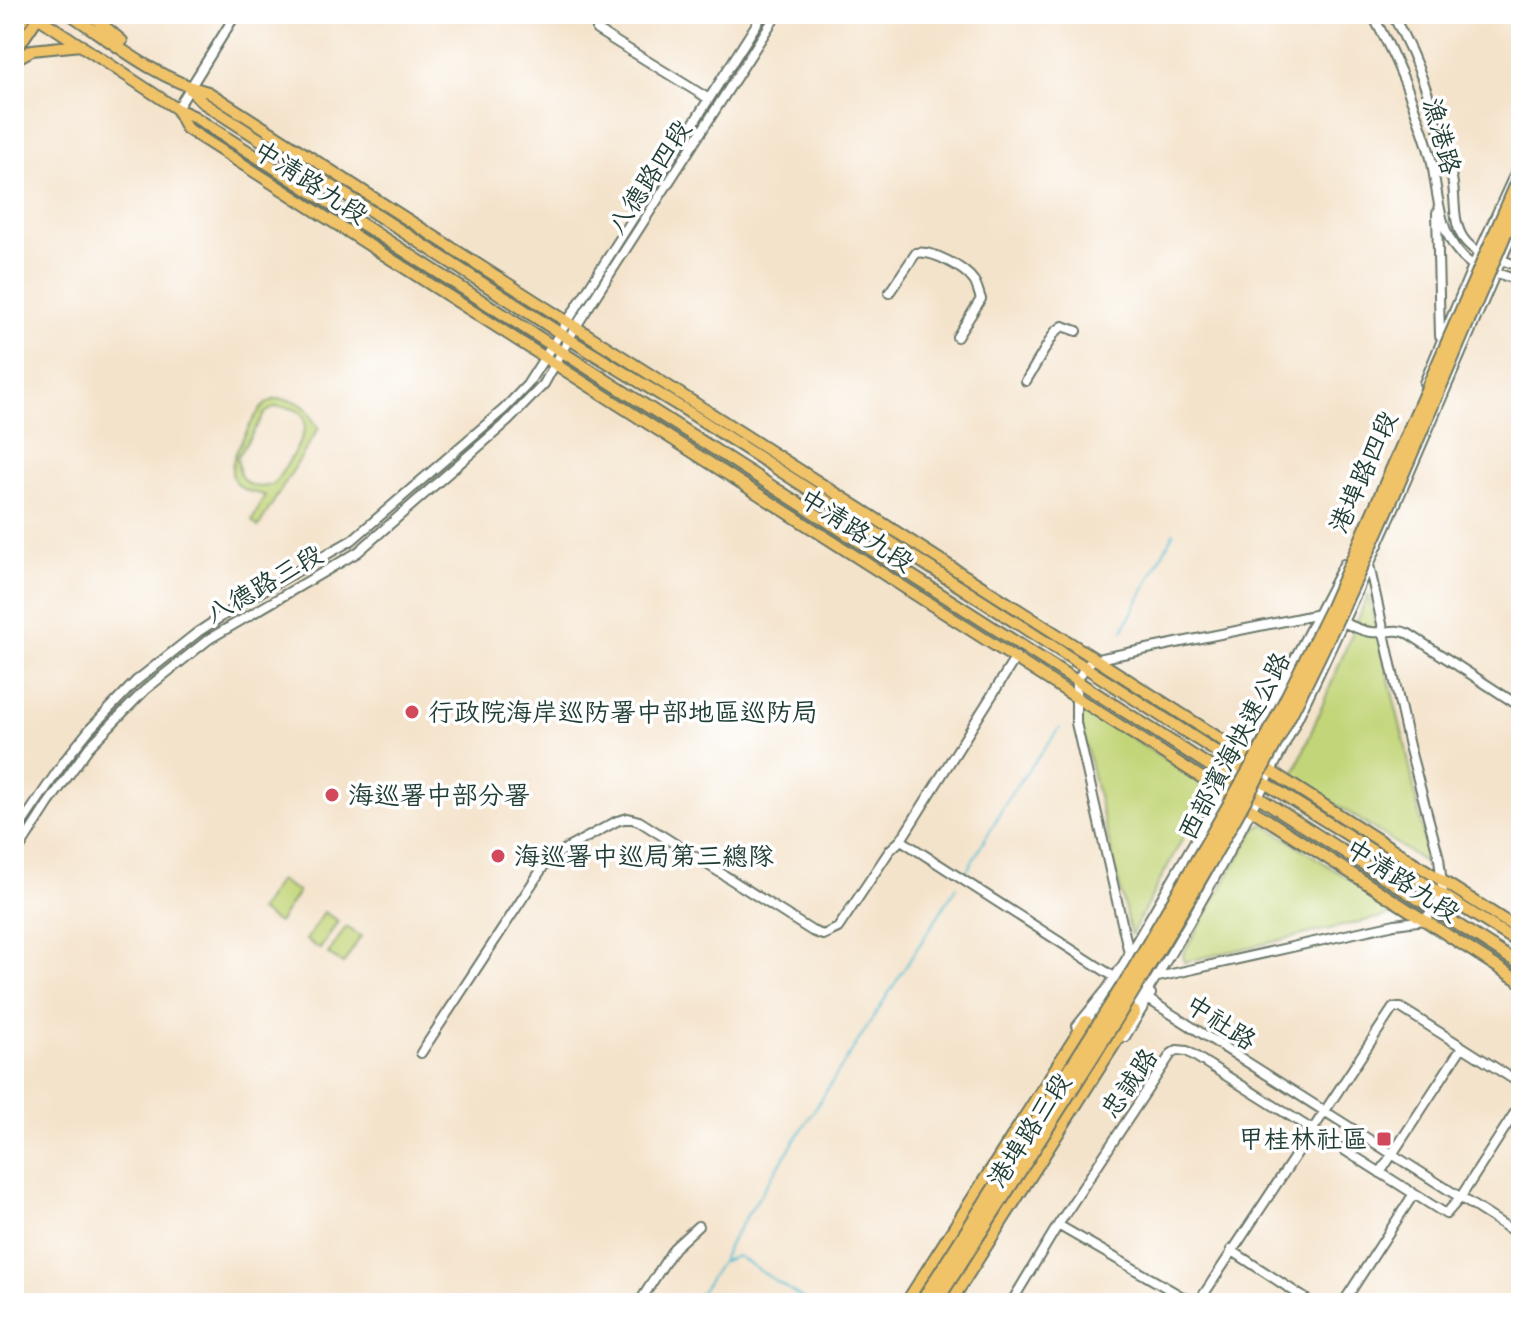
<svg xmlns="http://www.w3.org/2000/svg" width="1535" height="1317" viewBox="0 0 1535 1317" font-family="Sriracha,'LXGW WenKai TC',sans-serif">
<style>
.green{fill:#c2d578;stroke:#708956;stroke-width:2;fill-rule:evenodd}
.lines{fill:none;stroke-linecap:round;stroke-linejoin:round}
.stream{stroke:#53bcd0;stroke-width:2}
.minor-casing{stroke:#6a7769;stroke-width:12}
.major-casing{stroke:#6a7769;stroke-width:14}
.highway-casing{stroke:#6a7769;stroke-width:16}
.minor{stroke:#fff;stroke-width:8}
.major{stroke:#f1c369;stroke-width:10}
.highway{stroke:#f1c369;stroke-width:12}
.highway-bridge-casing{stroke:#6a7769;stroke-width:16;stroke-linecap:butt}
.highway-bridge{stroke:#f1c369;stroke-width:12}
.poi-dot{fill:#d1495b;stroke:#fff;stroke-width:3}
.labels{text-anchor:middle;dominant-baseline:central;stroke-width:7;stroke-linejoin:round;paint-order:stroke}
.street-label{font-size:26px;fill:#1f3d34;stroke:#fff}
.poi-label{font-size:26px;fill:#1f3d34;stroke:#fff;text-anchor:start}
</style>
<rect width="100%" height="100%" fill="#fff"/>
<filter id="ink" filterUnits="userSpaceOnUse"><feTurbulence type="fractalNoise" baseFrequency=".0125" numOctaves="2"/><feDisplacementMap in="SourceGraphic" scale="16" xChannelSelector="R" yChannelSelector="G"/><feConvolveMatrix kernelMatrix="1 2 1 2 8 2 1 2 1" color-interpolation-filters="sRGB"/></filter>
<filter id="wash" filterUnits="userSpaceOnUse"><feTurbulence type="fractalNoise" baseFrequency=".006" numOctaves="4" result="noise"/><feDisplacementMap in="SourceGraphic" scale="32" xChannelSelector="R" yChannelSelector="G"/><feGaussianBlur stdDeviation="1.8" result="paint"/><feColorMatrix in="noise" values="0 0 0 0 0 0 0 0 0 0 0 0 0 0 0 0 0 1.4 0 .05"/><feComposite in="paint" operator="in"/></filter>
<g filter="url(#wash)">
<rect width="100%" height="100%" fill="#f4e3cb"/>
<!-- green -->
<path class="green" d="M 276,399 C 287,399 301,401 308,411 C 314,418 311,422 319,428 L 258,527 L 252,521 L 265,495 C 219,489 229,462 247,431 C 255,417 260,404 276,399 ZM 275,407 C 335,404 288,462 274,484 C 261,489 248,488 240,475 L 237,458 L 265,413 Z
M 1368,595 L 1406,748 L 1429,865 L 1293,776 Z
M 1076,703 L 1210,787 L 1131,935 Z
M 1264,824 L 1392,907 L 1395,914 L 1184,962 L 1183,954 L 1256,828 Z
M 279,880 L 298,892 L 278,923 L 259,911 Z
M 324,912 L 338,921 L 320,949 L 306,940 Z
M 346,927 L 361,936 L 343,964 L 328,954 Z"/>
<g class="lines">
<!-- stream -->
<path class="stream" d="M 1123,630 L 1174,532
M 965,874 L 1012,792 L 1060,728
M 721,1262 L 732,1239 L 957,886
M 694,1303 L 721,1262 L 737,1256 L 810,1303"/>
</g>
</g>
<g filter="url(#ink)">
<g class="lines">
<!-- minor casing -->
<g class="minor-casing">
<path id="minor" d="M 1372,14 C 1388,43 1402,72 1413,104 C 1420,125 1430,147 1433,169 C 1439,204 1441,247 1476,267
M 1392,14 C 1422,66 1437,120 1452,178 C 1456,197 1452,221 1463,238 C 1468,245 1476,251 1482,254
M 597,30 L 709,99
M 177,109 L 236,14
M 1437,213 L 1440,336
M 1499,259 L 1521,267
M 1493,272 L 1521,281
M 889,293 L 916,253 C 932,250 964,267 974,281 C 977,285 979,294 981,299 L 957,337
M 1026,381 L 1055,332 L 1063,326 L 1077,331
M 1424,383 L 1473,266 L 1521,160
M 1340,621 C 1350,625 1361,631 1371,632 C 1387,634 1394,627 1409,634 L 1521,707
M 14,835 L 65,760 L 90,729 L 136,681 L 198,632 L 250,598 L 352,540 L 504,409 L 527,385 L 763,14
M 901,840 L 1119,980
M 14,857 L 48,804 L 89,747 L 146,689 L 209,639 L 358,552 L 508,421 L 544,384 L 575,328 L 777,14
M 1129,953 L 1076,723 L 1076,683 L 1085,667 L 1093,660 L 1324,613
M 1158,977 L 1395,924 L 1425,920 L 1443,894 L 1439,858 L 1409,746 L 1369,565
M 1140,994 L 1521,1236
M 1134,1012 C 1295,764 1402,485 1521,215
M 1126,1014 L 1144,990
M 1077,1026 L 1107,989 L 1124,963 L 1244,756 L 1344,564
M 1087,1031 L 1104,997
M 1125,1037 L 1151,994
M 421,1053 L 549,858 L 617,821 L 628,818 L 639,821 L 812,931 L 823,935 L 838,928 L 890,850 L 901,840 L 1016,657
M 1380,1173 L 1462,1047
M 1058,1225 L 1193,1303
M 1231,1250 L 1312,1303
M 639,1303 L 674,1248 L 698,1226
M 1011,1303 L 1058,1225 L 1171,1054 L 1177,1050 L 1187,1051 L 1446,1214 L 1460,1198 L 1521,1103
M 1198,1303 L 1393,1008 L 1401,1008 L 1521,1084
M 1343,1303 L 1413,1195"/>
</g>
<!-- major casing -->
<g class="major-casing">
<path id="major" d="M 33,14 L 177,109 L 193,116 L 1521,965
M 70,14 C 112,42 158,80 208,92 L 1521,931
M 90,14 L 122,41
M 14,33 L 26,14
M 14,53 L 40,14
M 14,60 L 32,50 L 81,45
M 190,89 L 202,102 L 569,339 L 687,411 L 1265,783 L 1521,944
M 177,109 L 186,128 L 1521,982"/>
</g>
<!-- highway casing -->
<g class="highway-casing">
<path id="highway" d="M 907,1303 L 1086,1022
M 949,1303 L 1134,1012"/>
</g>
<!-- minor -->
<use href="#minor" class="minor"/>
<!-- major -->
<use href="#major" class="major"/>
<!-- highway -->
<use href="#highway" class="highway"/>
<!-- highway-bridge casing -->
<g class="highway-bridge-casing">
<path id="highway-bridge" d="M 921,1303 L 1134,969 L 1260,752 L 1332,607 L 1521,175
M 935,1303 C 1049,1124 1167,947 1267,759 C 1363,578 1440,385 1521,196"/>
</g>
<!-- highway-bridge -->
<use href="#highway-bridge" class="highway-bridge"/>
</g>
</g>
<!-- markers -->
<g class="poi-dot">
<circle cx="412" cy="712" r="8"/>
<circle cx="332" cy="795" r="8"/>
<circle cx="498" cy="856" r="8"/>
<rect x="1376" y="1131" width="16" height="16" rx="4"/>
</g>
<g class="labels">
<!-- street labels -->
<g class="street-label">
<text transform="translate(1442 136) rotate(75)">漁港路</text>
<text transform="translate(649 177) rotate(-57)">八德路四段</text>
<text transform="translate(311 182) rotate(33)">中清路九段</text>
<text transform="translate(1363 472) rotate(-66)">港埠路四段</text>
<text transform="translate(857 530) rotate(33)">中清路九段</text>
<text transform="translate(264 584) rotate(-30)">八德路三段</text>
<text transform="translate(1234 746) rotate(-62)">西部濱海快速公路</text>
<text transform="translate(1403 880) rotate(33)">中清路九段</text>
<text transform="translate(1221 1022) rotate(33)">中社路</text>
<text transform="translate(1129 1083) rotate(-55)">忠誠路</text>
<text transform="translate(1029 1130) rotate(-57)">港埠路三段</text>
</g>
<!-- poi labels -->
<g class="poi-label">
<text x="428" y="712">行政院海岸巡防署中部地區巡防局</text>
<text x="348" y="795">海巡署中部分署</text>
<text x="514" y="856">海巡署中巡局第三總隊</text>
<text x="1368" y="1139" text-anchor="end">甲桂林社區</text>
</g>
</g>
<!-- margin -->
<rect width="1535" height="1317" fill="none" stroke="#fff" stroke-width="48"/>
</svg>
